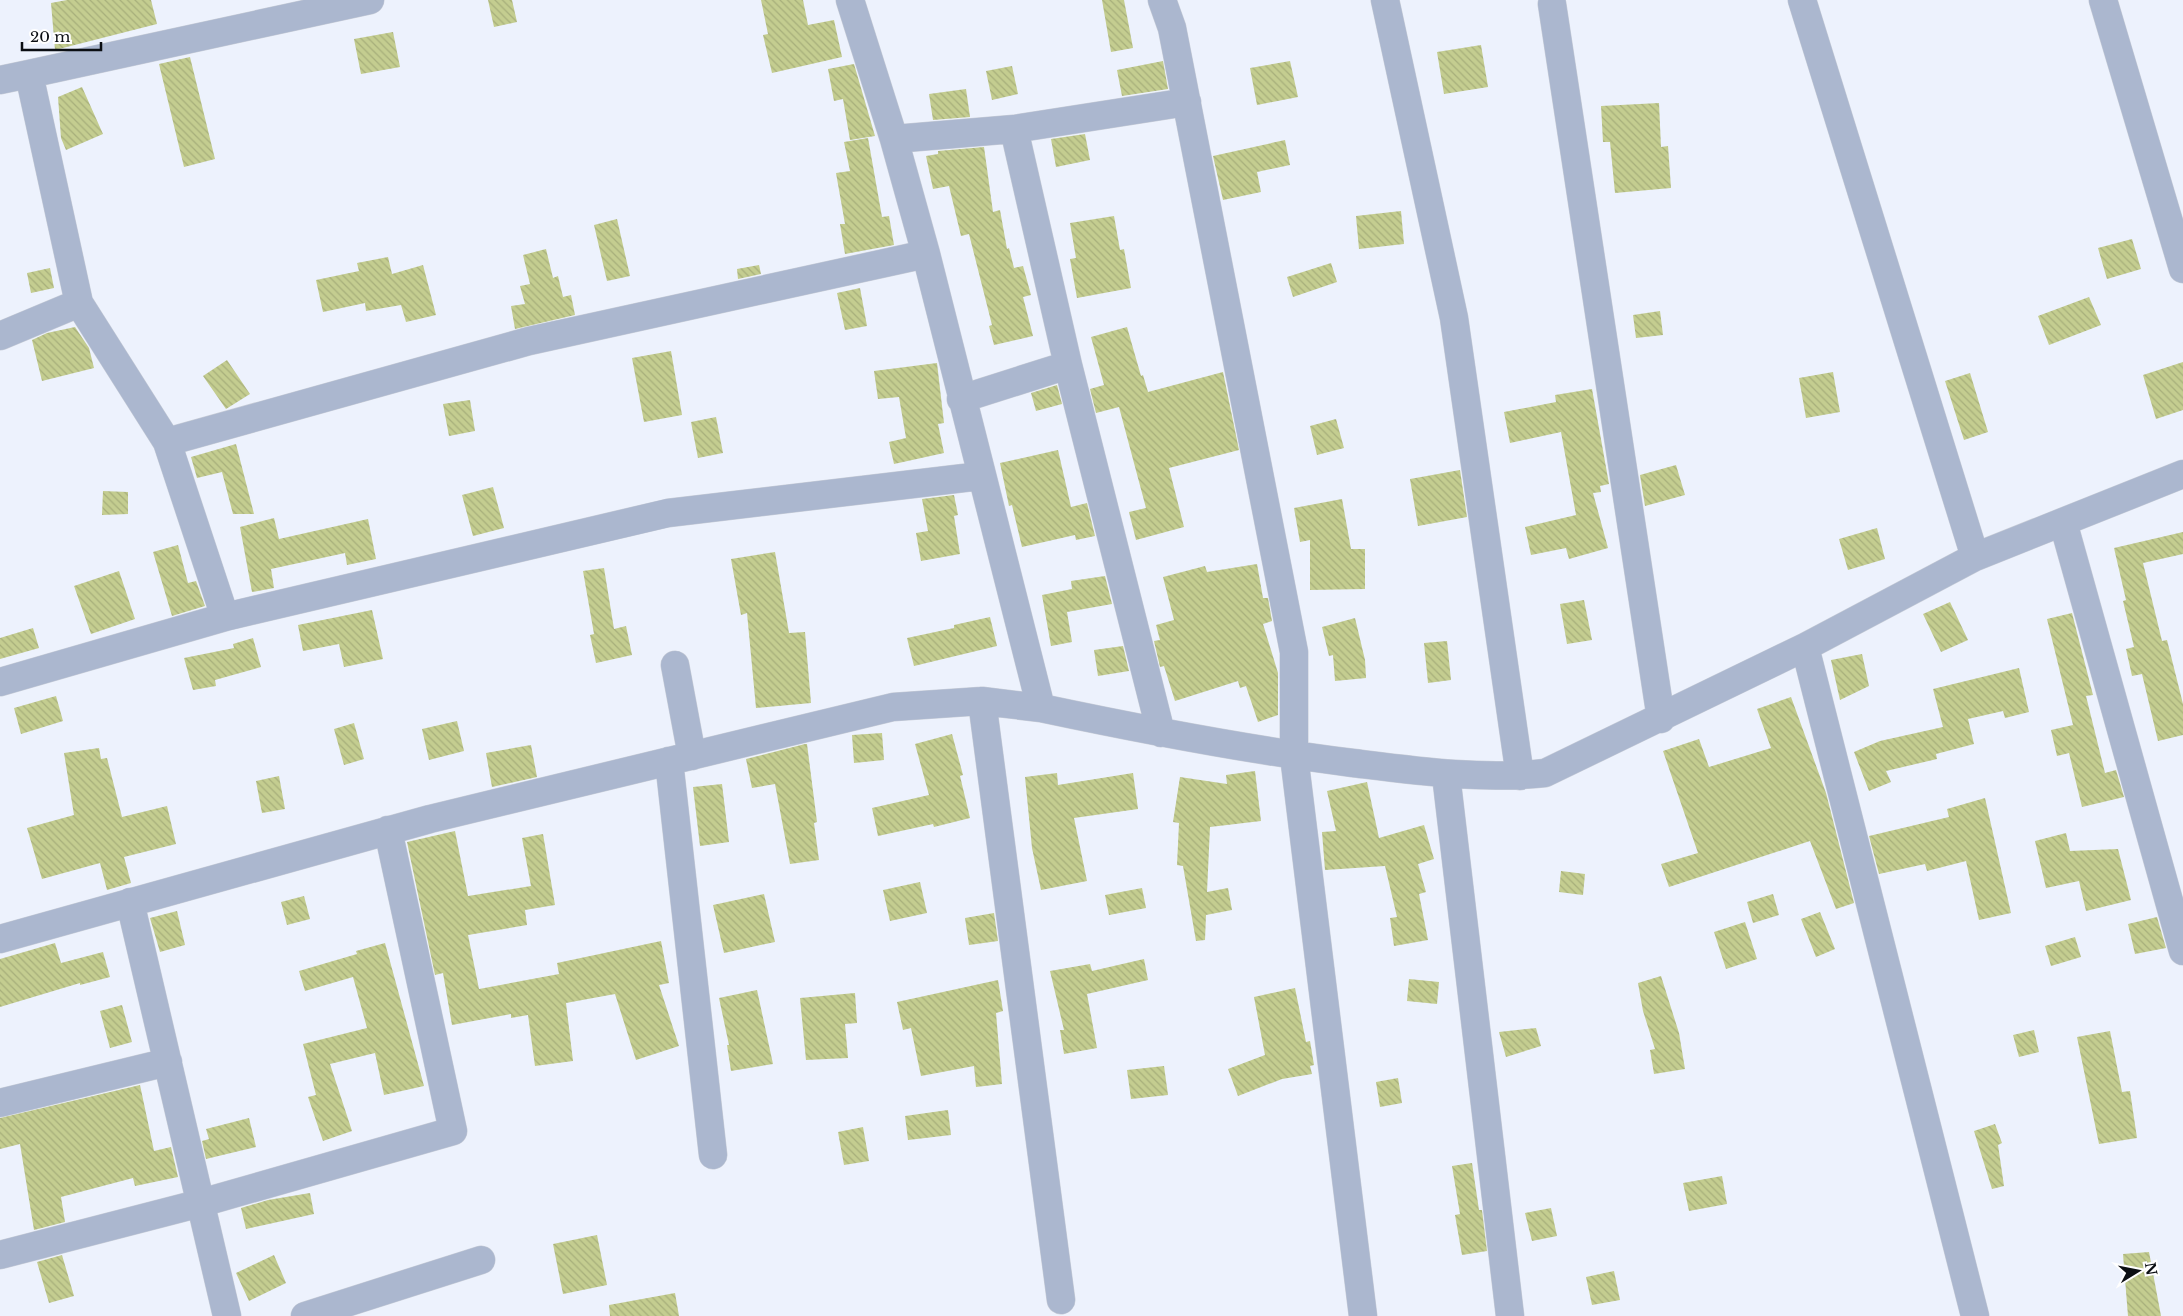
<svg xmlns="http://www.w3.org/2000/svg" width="2183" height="1316" viewBox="0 0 2183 1316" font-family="'Libre Baskerville',serif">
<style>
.building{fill:url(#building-back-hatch)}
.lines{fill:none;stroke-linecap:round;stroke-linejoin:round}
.street-casing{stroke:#c9ced8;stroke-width:29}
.street{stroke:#abb7cf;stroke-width:28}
</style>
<defs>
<pattern id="building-back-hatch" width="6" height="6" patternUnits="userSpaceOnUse" patternTransform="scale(1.25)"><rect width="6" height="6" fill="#c4cd90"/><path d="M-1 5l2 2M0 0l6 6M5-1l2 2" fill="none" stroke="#a7af7b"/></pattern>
</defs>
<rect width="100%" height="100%" fill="#edf2fd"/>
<!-- building -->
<path class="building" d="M 67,0 L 151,0 L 157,24 L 55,50 L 51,3 Z
M 488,0 L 512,0 L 517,22 L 494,27 Z
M 761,0 L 803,0 L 808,25 L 834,20 L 842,57 L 772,73 L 763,35 L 768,34 Z
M 1102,0 L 1124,0 L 1133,48 L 1111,52 Z
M 393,32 L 400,67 L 361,74 L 354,39 Z
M 1481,45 L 1488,87 L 1444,94 L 1437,52 Z
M 190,57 L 215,159 L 184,167 L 159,64 Z
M 1163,61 L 1168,89 L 1122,96 L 1117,70 Z
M 1290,61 L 1298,97 L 1257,105 L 1250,68 Z
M 854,64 L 875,136 L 850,140 L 843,99 L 834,101 L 828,69 Z
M 1012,66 L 1018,94 L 992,100 L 986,71 Z
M 82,87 L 103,134 L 66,150 L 61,138 L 58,97 Z
M 966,89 L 970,117 L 933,120 L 929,94 Z
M 1659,103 L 1661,147 L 1668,146 L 1671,188 L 1615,193 L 1610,142 L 1603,142 L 1601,106 Z
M 1085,134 L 1090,160 L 1056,167 L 1051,139 Z
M 868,138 L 882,217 L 889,216 L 894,245 L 845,254 L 840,224 L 845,224 L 836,173 L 850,171 L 844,142 Z
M 1285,140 L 1290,165 L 1257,172 L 1261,192 L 1223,200 L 1213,156 Z
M 984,147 L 993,212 L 1000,210 L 1007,249 L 1009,248 L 1014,268 L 1023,266 L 1031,295 L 1023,297 L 1033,336 L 994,345 L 989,326 L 992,325 L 969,234 L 961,236 L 949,186 L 933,189 L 926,156 L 938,154 L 938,151 Z
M 1401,211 L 1404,244 L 1359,249 L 1356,216 Z
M 1114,216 L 1120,250 L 1124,249 L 1131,288 L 1077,298 L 1070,259 L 1076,258 L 1070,223 Z
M 617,219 L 630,276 L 607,281 L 594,225 Z
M 2132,239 L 2141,269 L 2107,279 L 2098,248 Z
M 546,249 L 553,278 L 558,276 L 563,297 L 571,295 L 575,315 L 515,329 L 511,306 L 525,304 L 520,286 L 530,284 L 523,255 Z
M 388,257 L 392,274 L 423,265 L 436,315 L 406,322 L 401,305 L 366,311 L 365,303 L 323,312 L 316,280 L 359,271 L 357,263 Z
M 1331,263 L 1337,282 L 1293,297 L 1287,277 Z
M 759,265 L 761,274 L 738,279 L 737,269 Z
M 50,268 L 54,288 L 31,293 L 27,273 Z
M 860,288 L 867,326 L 845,330 L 837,293 Z
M 2089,297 L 2101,325 L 2049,345 L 2038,316 Z
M 1660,311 L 1663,335 L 1636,338 L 1633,315 Z
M 75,327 L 89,348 L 94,368 L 42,381 L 32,340 L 47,333 Z
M 1127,327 L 1141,376 L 1143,375 L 1148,392 L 1223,372 L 1239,450 L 1169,468 L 1184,527 L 1136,540 L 1129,512 L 1146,508 L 1119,407 L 1096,413 L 1090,389 L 1104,385 L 1091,337 Z
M 671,351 L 682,415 L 644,422 L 632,358 Z
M 227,360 L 250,394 L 226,409 L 203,376 Z
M 2183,362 L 2183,410 L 2156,419 L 2143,375 Z
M 937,363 L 944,423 L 938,424 L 944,453 L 894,464 L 889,442 L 906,438 L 899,397 L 878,399 L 874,371 Z
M 1833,372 L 1840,412 L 1806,418 L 1799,378 Z
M 1970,373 L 1988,432 L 1964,440 L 1945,381 Z
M 1057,385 L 1062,404 L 1036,411 L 1031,393 Z
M 1592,389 L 1609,484 L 1600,486 L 1601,492 L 1593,493 L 1608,548 L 1569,559 L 1566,548 L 1531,555 L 1525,527 L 1576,515 L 1561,432 L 1510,443 L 1504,412 L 1556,402 L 1555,395 Z
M 470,400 L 475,431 L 449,436 L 443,404 Z
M 716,417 L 723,453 L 698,458 L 691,422 Z
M 1336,419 L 1344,448 L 1317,455 L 1310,426 Z
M 236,444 L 254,514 L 233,514 L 222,472 L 197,478 L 191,457 Z
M 1058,450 L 1071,507 L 1087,503 L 1095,536 L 1076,540 L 1075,535 L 1022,547 L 1012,505 L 1009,506 L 1000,463 Z
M 1676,465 L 1685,495 L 1645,506 L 1640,475 Z
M 1460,470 L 1467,517 L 1418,526 L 1410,479 Z
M 493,487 L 504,528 L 473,536 L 462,495 Z
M 103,491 L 128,492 L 128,514 L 102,515 Z
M 954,495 L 958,515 L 954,516 L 960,554 L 921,561 L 916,533 L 928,531 L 922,499 Z
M 1342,499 L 1351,549 L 1365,549 L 1365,589 L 1310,590 L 1310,540 L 1300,542 L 1294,508 Z
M 274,518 L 279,539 L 368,519 L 376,559 L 347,565 L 345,553 L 271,569 L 274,588 L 252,592 L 240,527 Z
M 1877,528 L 1885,559 L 1848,570 L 1839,539 Z
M 2183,532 L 2183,554 L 2143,563 L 2162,641 L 2167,640 L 2183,704 L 2183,735 L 2158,741 L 2142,674 L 2132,676 L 2126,649 L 2134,647 L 2123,601 L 2126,600 L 2114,548 Z
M 178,545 L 188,583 L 196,581 L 205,606 L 172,616 L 153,552 Z
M 775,552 L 789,633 L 805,632 L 811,703 L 756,708 L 747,613 L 741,615 L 731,559 Z
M 1257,564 L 1263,598 L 1268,598 L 1272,621 L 1263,624 L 1278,673 L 1278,715 L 1258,722 L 1246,686 L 1240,688 L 1238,681 L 1175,701 L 1164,666 L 1160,667 L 1154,641 L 1160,640 L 1156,625 L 1174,620 L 1163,577 L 1205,566 L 1207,572 Z
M 604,568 L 614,629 L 626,626 L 632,655 L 596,663 L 590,635 L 594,634 L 583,571 Z
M 119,571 L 135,619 L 91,634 L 74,586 Z
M 1105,576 L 1112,604 L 1067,612 L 1072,642 L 1051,646 L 1042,595 L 1072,589 L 1071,581 Z
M 1584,600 L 1592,640 L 1567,644 L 1560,604 Z
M 1950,602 L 1968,640 L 1941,652 L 1923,614 Z
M 372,610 L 383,659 L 344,667 L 339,644 L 303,651 L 298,625 Z
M 2072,613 L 2093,695 L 2086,696 L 2105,773 L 2116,770 L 2124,797 L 2082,807 L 2069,753 L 2057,756 L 2051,730 L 2073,725 L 2047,619 Z
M 990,617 L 997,646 L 914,666 L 907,638 L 954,628 L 954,625 Z
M 1355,618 L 1365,660 L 1366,678 L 1335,681 L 1333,655 L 1329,656 L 1322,627 Z
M 33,628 L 39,648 L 0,659 L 0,638 Z
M 253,638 L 261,667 L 215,680 L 216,686 L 193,690 L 184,658 L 234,648 L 233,644 Z
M 1447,641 L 1451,680 L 1428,683 L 1424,643 Z
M 1123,646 L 1129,671 L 1098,676 L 1094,650 Z
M 1862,654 L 1869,686 L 1840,700 L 1831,660 Z
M 2019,668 L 2029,712 L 2005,718 L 2003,711 L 1968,719 L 1974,744 L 1936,754 L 1937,759 L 1886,771 L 1891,782 L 1869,791 L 1854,752 L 1880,741 L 1943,727 L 1933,689 Z
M 56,696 L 63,721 L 21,734 L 14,708 Z
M 1791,697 L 1826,793 L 1854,903 L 1836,909 L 1810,841 L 1669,887 L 1661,864 L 1698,853 L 1663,751 L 1699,739 L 1709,767 L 1771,748 L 1757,709 Z
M 457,721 L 464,751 L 429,760 L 422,729 Z
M 354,723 L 364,759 L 344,765 L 334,729 Z
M 882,733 L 884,760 L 854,763 L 852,735 Z
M 952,734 L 963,775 L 960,776 L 970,818 L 934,827 L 933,824 L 878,836 L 872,808 L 929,795 L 915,744 Z
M 805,744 L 807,744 L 817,822 L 814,823 L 819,860 L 790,864 L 775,784 L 752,788 L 746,759 Z
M 531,745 L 537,777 L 492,787 L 486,753 Z
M 99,748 L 101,759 L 107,758 L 122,817 L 167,806 L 176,844 L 124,857 L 131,883 L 107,890 L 100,863 L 42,879 L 27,828 L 74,815 L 64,753 Z
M 1255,771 L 1261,821 L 1210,827 L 1207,892 L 1228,888 L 1232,910 L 1206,915 L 1205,940 L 1196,941 L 1183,866 L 1177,865 L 1179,823 L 1173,822 L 1180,777 L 1227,784 L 1226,775 Z
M 1057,773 L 1058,785 L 1133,773 L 1138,809 L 1074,818 L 1087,881 L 1041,890 L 1032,848 L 1025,777 Z
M 279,776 L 285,809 L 262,813 L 256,781 Z
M 1367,782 L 1379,838 L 1424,825 L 1434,859 L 1418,864 L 1426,892 L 1419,894 L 1428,940 L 1394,946 L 1390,918 L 1397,917 L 1385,866 L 1325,870 L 1322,832 L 1336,831 L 1327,791 Z
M 722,784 L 729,842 L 700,846 L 693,787 Z
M 1985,798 L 2011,913 L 1979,920 L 1966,861 L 1927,871 L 1925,864 L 1879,874 L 1869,836 L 1949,817 L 1947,809 Z
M 455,831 L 468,896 L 531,886 L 522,838 L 543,834 L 555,905 L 525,910 L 527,925 L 468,935 L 479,989 L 559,974 L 557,963 L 661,941 L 669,983 L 659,985 L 679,1046 L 636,1060 L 615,994 L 566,1003 L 573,1061 L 535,1066 L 528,1015 L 511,1018 L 511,1014 L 452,1025 L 443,973 L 435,975 L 407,842 Z
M 2066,833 L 2070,851 L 2118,849 L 2131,900 L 2086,911 L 2079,881 L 2046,888 L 2035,841 Z
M 1561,871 L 1585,874 L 1583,895 L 1559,892 Z
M 920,882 L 927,913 L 890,921 L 883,890 Z
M 1142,888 L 1146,908 L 1109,915 L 1105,895 Z
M 764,894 L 775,942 L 724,953 L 713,905 Z
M 1773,894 L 1779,915 L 1753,923 L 1747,902 Z
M 304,896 L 310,919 L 287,925 L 281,902 Z
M 177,911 L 185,945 L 160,952 L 150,918 Z
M 1820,912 L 1835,949 L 1816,957 L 1801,919 Z
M 994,913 L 998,941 L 969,945 L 965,918 Z
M 2157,917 L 2166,948 L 2135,954 L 2128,924 Z
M 1745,922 L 1757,959 L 1726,969 L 1714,932 Z
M 2075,937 L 2081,957 L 2051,966 L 2045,946 Z
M 55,943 L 61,963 L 103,952 L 110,977 L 80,985 L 80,983 L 0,1007 L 0,959 Z
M 385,943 L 424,1086 L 384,1095 L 375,1053 L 330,1064 L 352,1131 L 323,1141 L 308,1097 L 316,1095 L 303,1044 L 367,1028 L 353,977 L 305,991 L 299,971 L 357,954 L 356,951 Z
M 1144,959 L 1148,980 L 1087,994 L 1097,1048 L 1064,1054 L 1060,1030 L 1064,1030 L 1050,971 L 1090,964 L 1092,971 Z
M 1661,976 L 1679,1033 L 1685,1069 L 1654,1074 L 1650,1050 L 1655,1049 L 1643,1011 L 1638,983 Z
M 1409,979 L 1439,982 L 1437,1004 L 1407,1001 Z
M 998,980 L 1003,1011 L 996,1013 L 1002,1084 L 976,1087 L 974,1066 L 921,1076 L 911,1028 L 903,1030 L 897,1002 Z
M 1295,988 L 1306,1042 L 1310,1041 L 1314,1065 L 1310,1066 L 1312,1074 L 1282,1079 L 1238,1096 L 1228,1069 L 1265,1055 L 1254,997 Z
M 757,990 L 773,1064 L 731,1071 L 727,1045 L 729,1045 L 719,998 Z
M 855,993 L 857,1023 L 845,1024 L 848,1058 L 806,1060 L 800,998 Z
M 122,1005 L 132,1042 L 110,1048 L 100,1011 Z
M 1536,1028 L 1541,1046 L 1506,1057 L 1499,1032 Z
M 2034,1030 L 2039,1052 L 2019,1057 L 2013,1035 Z
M 2110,1031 L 2122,1092 L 2130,1091 L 2137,1138 L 2099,1144 L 2077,1037 Z
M 1164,1066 L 1168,1095 L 1131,1099 L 1127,1070 Z
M 1398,1078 L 1402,1103 L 1380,1107 L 1376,1082 Z
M 140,1085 L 154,1151 L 171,1147 L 178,1177 L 135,1186 L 133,1178 L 61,1197 L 65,1222 L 34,1230 L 20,1144 L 0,1149 L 0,1118 Z
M 948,1110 L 951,1135 L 908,1140 L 905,1116 Z
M 249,1118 L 256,1147 L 206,1159 L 202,1141 L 209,1139 L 206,1129 Z
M 1995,1124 L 2002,1143 L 1998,1145 L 2004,1186 L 1992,1189 L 1974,1131 Z
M 863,1127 L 869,1161 L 844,1165 L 838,1132 Z
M 1472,1163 L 1479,1210 L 1482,1210 L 1487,1251 L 1462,1255 L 1455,1215 L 1460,1214 L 1452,1166 Z
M 1722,1176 L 1727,1204 L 1689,1211 L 1683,1183 Z
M 310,1193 L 314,1214 L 246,1229 L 241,1208 L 268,1200 Z
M 1551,1208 L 1557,1236 L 1532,1241 L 1525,1213 Z
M 597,1235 L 607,1285 L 563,1294 L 553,1244 Z
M 2149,1252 L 2161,1316 L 2128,1316 L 2123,1254 Z
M 62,1255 L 74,1296 L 49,1303 L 37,1262 Z
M 274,1255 L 286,1283 L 249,1301 L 236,1273 Z
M 1614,1271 L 1620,1300 L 1592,1305 L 1586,1277 Z
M 675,1293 L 679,1316 L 610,1316 L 609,1305 Z"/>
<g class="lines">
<!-- street casing -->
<g class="street-casing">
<path id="street" d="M 850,0 L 894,139 L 926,254 L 1041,708 C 1145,730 1248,750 1353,763 C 1417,771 1481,780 1545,773 L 1805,647 L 1975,557 L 2183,474
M 1162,0 L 1172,28 L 1294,652 L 1294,756 L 1363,1316
M 1385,0 L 1454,318 L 1520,776
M 1802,0 L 1975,557
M 2103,0 L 2183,269
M 1552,4 L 1661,719
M 0,80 L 29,74
M 894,139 L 1014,129
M 79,303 L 29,74 L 370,0
M 0,336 L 79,303 L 167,442
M 1068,365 L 1014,129 L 1187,102
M 961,399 L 1068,365 L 1161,733
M 2063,522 L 2183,951
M 225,617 L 167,442 L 529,341 L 926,254
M 1805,647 L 1975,1316
M 675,665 L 692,756
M 0,682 L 225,617 L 668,513 L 981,476
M 982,701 L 1061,1300
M 669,761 L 713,1155
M 1446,775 L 1510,1316
M 130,902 L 227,1316
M 0,939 L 430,819 L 893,707 L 982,701 L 1041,708
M 0,1103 L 168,1062
M 0,1255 L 201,1203 L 453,1131 L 388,830
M 305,1316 L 481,1260"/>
</g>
<!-- street -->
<use href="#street" class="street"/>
</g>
<!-- north arrow -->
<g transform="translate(2138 1271) rotate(80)" stroke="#ffffff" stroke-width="4" paint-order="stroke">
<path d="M0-4L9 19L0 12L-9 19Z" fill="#0b0e13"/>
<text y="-8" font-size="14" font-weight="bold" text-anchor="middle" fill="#0b0e13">N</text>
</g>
<!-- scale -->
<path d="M22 42v8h79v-8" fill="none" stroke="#0b0e13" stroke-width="2.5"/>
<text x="30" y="42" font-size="15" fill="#0b0e13" stroke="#ffffff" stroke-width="4" paint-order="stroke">20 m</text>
</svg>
